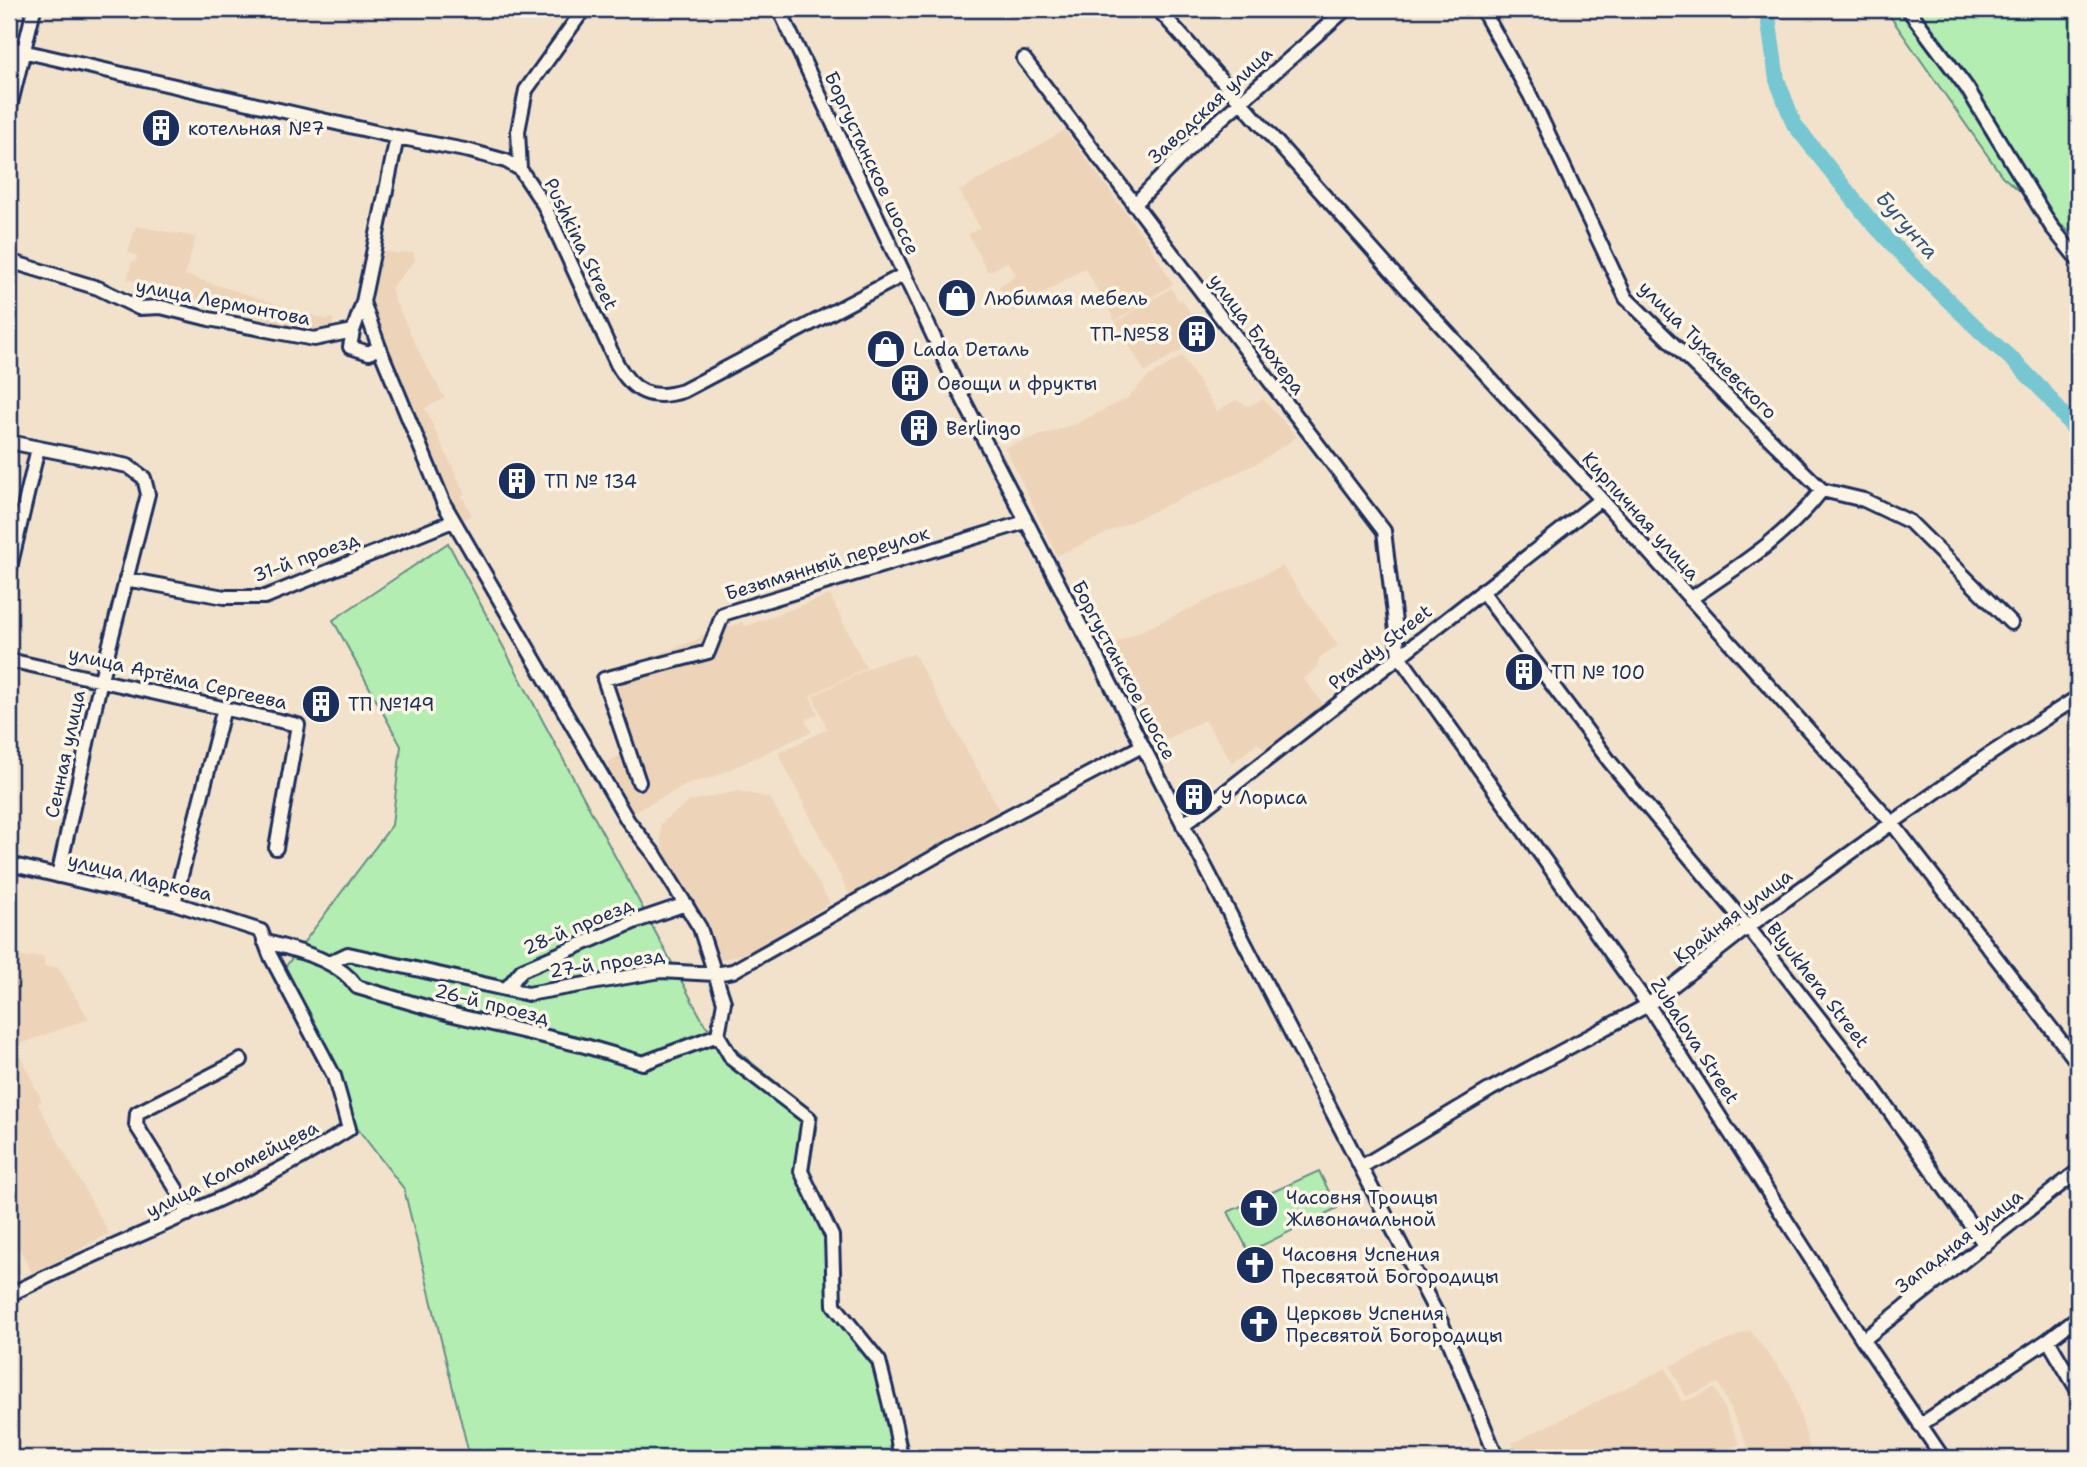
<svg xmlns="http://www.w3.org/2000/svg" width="2087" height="1467" viewBox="0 0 2087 1467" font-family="'Shantell Sans',sans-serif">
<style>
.built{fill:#edd4b9}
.green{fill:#b3edb1;stroke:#678e88;stroke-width:2}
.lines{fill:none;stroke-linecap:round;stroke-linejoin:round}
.river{stroke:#77c7d2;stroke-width:16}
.minor-casing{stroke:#1b2f5e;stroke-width:18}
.minor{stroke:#fcf5e5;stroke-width:12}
.labels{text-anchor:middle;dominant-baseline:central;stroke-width:7;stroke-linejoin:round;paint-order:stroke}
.street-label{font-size:19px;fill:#1b2f5e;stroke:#fcf5e5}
.poi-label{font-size:19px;fill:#1b2f5e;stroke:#fcf5e5;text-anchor:start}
.water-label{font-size:21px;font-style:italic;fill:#32557b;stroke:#fcf5e5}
</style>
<rect width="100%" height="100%" fill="#f3e2cb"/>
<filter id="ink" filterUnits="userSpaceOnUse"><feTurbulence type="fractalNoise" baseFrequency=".0143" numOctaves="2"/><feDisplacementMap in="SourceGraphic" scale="14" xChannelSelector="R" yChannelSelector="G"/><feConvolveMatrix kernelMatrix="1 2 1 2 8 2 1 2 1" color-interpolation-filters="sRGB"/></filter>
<g filter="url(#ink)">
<!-- built -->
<path class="built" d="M 1065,130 L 1152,248 L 1173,284 L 1115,321 L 1085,268 L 1013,312 L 999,286 L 1016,275 L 1008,262 L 988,272 L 968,234 L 980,228 L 959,191 Z
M 136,226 L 196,237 L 185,275 L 328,320 L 329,318 L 334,319 L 330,333 L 315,334 L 127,279 L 132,261 L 135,262 L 137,256 L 128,252 Z
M 379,250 L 396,253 L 414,252 L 415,261 L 392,287 L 393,296 L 424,362 L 445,398 L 425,408 L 465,494 L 462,496 L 472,515 L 457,522 L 384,353 L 370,303 Z
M 1171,288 L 1179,301 L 1182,299 L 1197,324 L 1187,330 L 1194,342 L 1145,372 L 1115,322 Z
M 1182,356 L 1217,411 L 1236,400 L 1248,406 L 1263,399 L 1297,437 L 1258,463 L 1057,556 L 1005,447 L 1075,424 L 1126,399 L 1149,376 Z
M 1282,566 L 1338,645 L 1320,657 L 1316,668 L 1304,679 L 1324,705 L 1266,752 L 1258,743 L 1232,763 L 1205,720 L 1157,744 L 1104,648 Z
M 830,595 L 866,668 L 810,696 L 818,714 L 805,720 L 811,732 L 712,778 L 692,782 L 629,815 L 607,762 L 624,754 L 600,690 L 614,672 L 697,639 L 714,626 L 731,626 L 742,622 L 745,626 Z
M 914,654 L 1000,810 L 850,896 L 778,753 L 827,729 L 813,696 L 879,663 Z
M 738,791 L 770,798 L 830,903 L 752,951 L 720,960 L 670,869 L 661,841 L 660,824 L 690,801 Z
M 44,956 L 44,966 L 58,967 L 89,1019 L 9,1048 L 9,958 Z
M 18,1051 L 42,1101 L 38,1104 L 109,1233 L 33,1275 L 9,1229 L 9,1053 Z
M 9,1246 L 21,1272 L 9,1278 Z
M 1750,1330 L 1791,1384 L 1813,1458 L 1721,1458 L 1748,1447 L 1718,1383 L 1686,1397 L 1670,1366 Z
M 1666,1368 L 1682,1402 L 1715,1388 L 1740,1444 L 1708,1458 L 1519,1458 L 1512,1443 Z"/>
<!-- green -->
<path class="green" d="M 1885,9 L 2078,9 L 2078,239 L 2002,176 Z
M 448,543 L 705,1025 L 818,1116 L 808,1179 L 834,1223 L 837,1303 L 888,1370 L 911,1458 L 470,1458 L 404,1189 L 354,1124 L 337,1073 L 283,970 L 392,825 L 401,746 L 333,620 Z
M 1319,1171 L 1337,1208 L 1249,1252 L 1228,1212 Z"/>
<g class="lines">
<!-- river -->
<path class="river" d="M 1767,9 L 1777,80 L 1794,124 L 1869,219 L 1908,261 L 1981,332 L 2015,362 L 2047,395 L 2078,434"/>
<!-- minor casing -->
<g class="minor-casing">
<path id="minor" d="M 779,9 L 963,399 L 1442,1324 L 1497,1458
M 1158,9 L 1410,292 L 1601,499 L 1892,823 L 2078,1063
M 1482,9 L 1530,95 L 1626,298 L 1822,490 L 1864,500 L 1910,522 L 2011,623
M 1908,9 L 1967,88 L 2051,226 L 2078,260
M 9,48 L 397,137 L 470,151 L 506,161 L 520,169 L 544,205 L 617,364 C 633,392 651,401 683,391 L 903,275
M 1024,59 L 1384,531 L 1399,656 L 1648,1005 L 1863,1340 L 1943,1458
M 9,111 L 34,9
M 520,169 L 518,131 L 526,90 L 584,9
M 1134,205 L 1196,141 L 1346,9
M 9,261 L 98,288 L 139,308 L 161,307 L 209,319 L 314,339 L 353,331 L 363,302 L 397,137
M 363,302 L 379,347 L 444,504 L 628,821 L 655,855 L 700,928 L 724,1002 L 718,1035 L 732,1059 L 809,1118 L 801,1171 L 832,1236 L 834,1305 L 879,1361 L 895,1426 L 901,1458
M 353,331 L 350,347 L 369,353 L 379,347
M 9,442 L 128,466 L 144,478 L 148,494 L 101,679 L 58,876
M 9,572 L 38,448
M 126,579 L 224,597 L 265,597 L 453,521
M 1482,591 L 1610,762 L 1748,927 L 1869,1082 L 1985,1245
M 1690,599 C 1740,565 1784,539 1822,490
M 9,660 L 298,725 L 276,848
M 639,782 L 604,679 L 708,652 L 723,614 L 1025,522
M 1183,825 L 1601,499
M 9,864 L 174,903 L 261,931 L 270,955 L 334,1076 L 349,1129 C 242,1198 122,1238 9,1295
M 174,903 L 224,708
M 264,941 C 296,951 337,958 357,987 L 450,1014 L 585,1046 L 643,1063 L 718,1035
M 329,963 L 348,954 L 528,994 L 661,971 L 715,974 L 733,971 L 975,834 L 1142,746
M 506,989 L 522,970 L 636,921 L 686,904
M 1361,1167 L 1491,1089 L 1648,1005 L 1748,927 L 1892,823 L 1987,756 L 2078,697
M 188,1214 L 177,1190 L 136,1125 L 137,1113 L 241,1060
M 1863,1340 L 2078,1171
M 2048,1340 L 2078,1391
M 1920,1425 L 2048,1340 L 2078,1317"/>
</g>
<!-- minor -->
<use href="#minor" class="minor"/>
</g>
</g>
<!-- icons -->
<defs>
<g id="building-disc" transform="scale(2.0125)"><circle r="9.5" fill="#1b2f5e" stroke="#fcf5e5"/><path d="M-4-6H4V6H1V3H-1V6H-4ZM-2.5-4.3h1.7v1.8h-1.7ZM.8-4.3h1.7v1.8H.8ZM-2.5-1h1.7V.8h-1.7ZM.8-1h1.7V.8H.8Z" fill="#fff"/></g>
<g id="shop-disc" transform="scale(2.0125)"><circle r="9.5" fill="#1b2f5e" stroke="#fcf5e5"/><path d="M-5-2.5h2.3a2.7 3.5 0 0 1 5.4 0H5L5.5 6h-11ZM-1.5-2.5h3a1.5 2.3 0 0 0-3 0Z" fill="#fff"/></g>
<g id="church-disc" transform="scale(2.0125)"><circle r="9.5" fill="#1b2f5e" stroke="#fcf5e5"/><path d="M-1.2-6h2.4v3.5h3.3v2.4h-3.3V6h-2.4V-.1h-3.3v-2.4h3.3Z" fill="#fff"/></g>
</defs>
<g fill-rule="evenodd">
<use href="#building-disc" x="161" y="128"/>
<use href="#shop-disc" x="957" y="298"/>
<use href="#building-disc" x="1197" y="334"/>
<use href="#shop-disc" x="886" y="349"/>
<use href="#building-disc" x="910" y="383"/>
<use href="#building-disc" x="919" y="428"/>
<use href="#building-disc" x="517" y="481"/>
<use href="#building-disc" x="1524" y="672"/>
<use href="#building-disc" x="321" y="704"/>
<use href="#building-disc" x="1194" y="797"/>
<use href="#church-disc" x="1259" y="1208"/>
<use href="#church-disc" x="1255" y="1265"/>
<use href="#church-disc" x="1259" y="1324"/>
</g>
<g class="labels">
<!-- street labels -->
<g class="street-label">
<text transform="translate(1210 105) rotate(-43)">Заводская улица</text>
<text transform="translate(872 163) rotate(65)">Боргустанское шоссе</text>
<text transform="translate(581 244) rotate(64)">Pushkina Street</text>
<text transform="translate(223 302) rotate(11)">улица Лермонтова</text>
<text transform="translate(1257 334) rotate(53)">улица Блюхера</text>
<text transform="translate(1708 350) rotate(45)">улица Тухачевского</text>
<text transform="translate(1641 516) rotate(48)">Кирпичная улица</text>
<text transform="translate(306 557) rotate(-20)">31-й проезд</text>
<text transform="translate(827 563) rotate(-17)">Безымянный переулок</text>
<text transform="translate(1380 647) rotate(-38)">Pravdy Street</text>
<text transform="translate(1124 670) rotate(62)">Боргустанское шоссе</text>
<text transform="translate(178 678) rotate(13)">улица Артёма Сергеева</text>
<text transform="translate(65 754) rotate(-78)">Сенная улица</text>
<text transform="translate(140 877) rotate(14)">улица Маркова</text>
<text transform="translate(1733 916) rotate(-37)">Крайняя улица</text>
<text transform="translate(578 926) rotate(-23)">28-й проезд</text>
<text transform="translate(607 963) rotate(-8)">27-й проезд</text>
<text transform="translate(1818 985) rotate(52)">Blyukhera Street</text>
<text transform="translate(492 1004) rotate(14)">26-й проезд</text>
<text transform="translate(1695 1041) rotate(57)">Zubalova Street</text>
<text transform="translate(232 1169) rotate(-27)">улица Коломейцева</text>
<text transform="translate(1959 1241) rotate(-38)">Западная улица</text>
</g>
<!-- poi labels -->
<g class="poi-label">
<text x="188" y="128">котельная №7</text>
<text x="984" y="298">Любимая мебель</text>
<text x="1170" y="334" text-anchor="end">ТП-№58</text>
<text x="913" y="349">Lada Dеталь</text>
<text x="937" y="383">Овощи и фрукты</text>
<text x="946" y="428">Berlingo</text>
<text x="544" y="481">ТП № 134</text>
<text x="1551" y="672">ТП № 100</text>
<text x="348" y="704">ТП №149</text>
<text x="1221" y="797">У Лориса</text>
<text x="1286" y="1197">Часовня Троицы<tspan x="1286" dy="22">Живоначальной</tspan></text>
<text x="1282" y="1254">Часовня Успения<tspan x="1282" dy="22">Пресвятой Богородицы</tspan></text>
<text x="1286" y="1313">Церковь Успения<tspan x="1286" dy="22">Пресвятой Богородицы</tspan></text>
</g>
<!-- water labels -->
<g class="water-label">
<text transform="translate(1907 225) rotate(49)">Бугунта</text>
</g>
</g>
<!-- margin -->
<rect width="2087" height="1467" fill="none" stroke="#fcf5e5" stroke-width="35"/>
<rect x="18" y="18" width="2052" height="1432" fill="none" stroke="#1b2f5e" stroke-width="2.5" filter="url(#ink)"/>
</svg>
